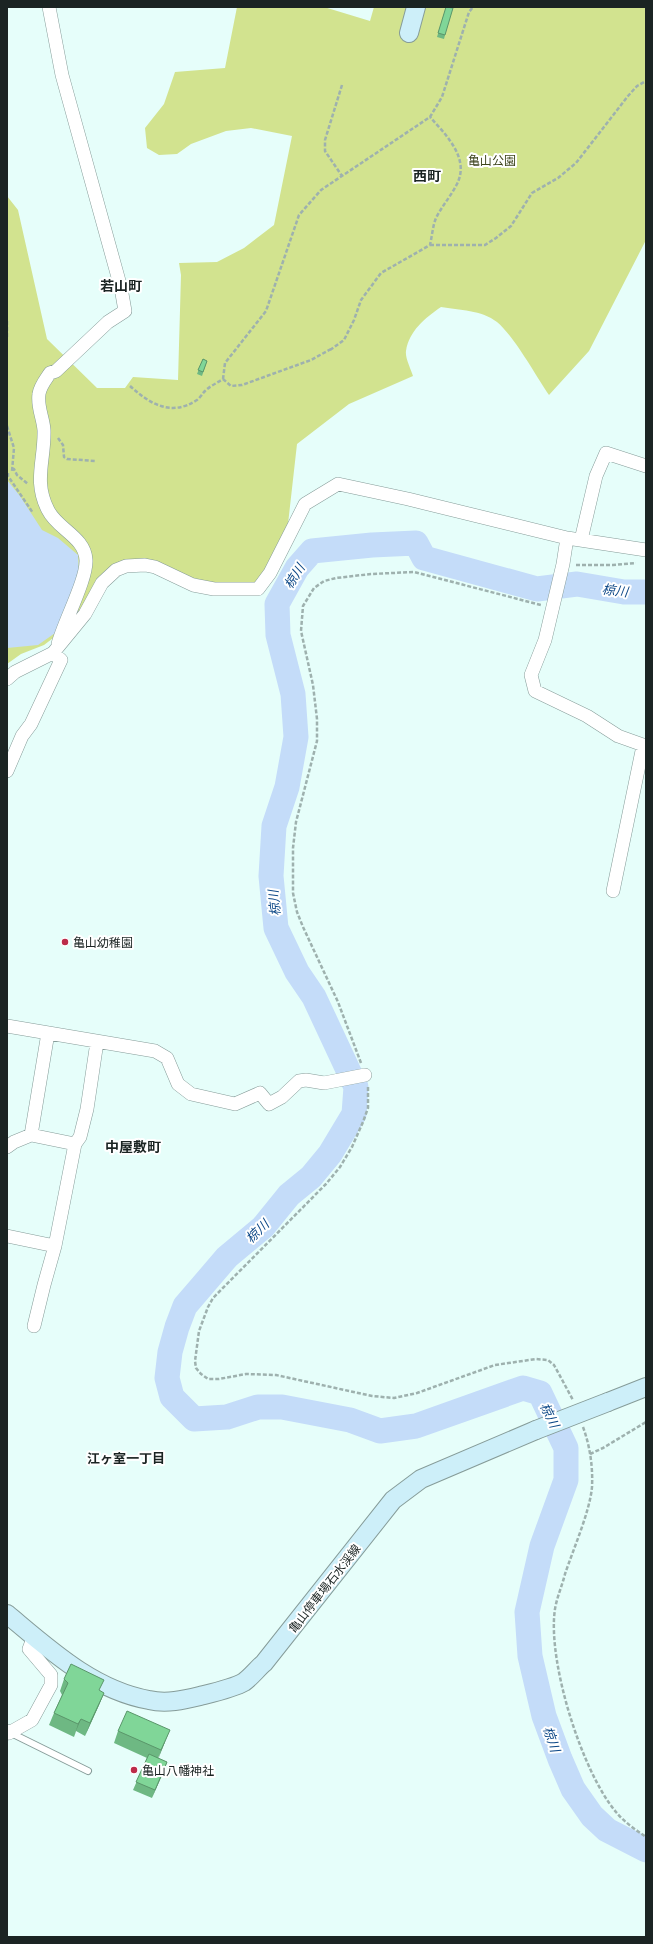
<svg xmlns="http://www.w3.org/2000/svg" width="653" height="1944" viewBox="0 0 653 1944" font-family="'Exo 2','Noto Sans JP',sans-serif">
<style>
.green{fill:#d2e38f}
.water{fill:#c4dcf9}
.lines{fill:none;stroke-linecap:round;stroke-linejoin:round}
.river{stroke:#c4dcf9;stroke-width:25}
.lane-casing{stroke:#869c99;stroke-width:8}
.street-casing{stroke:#869c99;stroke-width:14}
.secondary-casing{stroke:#869c99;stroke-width:20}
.path{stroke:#9eb1ae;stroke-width:2.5;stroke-dasharray:4 2;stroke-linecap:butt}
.lane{stroke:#fff;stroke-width:6}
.street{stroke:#fff;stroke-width:13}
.secondary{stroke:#cdeff9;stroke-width:18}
.secondary-bridge-casing{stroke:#869c99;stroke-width:20;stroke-linecap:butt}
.secondary-bridge{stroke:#cdeff9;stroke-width:18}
.wall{fill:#6eb883}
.shaded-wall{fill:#5a966a}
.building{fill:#80d698;stroke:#5a966a}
.poi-dot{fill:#bc2b49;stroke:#fff;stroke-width:1.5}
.labels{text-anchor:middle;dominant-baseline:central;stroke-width:4;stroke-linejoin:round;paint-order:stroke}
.park-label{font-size:12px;fill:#3d441d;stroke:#fff}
.poi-label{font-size:12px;fill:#1b2423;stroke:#fff;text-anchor:start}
.street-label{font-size:12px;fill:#1b2423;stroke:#fff}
.water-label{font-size:13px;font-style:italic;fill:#0d4887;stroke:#fff}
.neighbourhood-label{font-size:13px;font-weight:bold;fill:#1b2423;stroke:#fff}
.quarter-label{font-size:14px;font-weight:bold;fill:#1b2423;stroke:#fff}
</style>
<rect width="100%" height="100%" fill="#e6fefa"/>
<!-- green -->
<path class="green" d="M 237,7 L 324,7 L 370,21 L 374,7 L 646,7 L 646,240 L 589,351 L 549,395 C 536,376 514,336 497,322 C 482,310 459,310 441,307 C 425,318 409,331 406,351 C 405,358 411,369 413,376 L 349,404 L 297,444 L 288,524 L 266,571 L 253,584 L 217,584 L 126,561 L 69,626 L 44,645 L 21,654 L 7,664 L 7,196 L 18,210 L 47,339 L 97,388 L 125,388 L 133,377 L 178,380 L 181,275 L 179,263 L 217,262 L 244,248 L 274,225 L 292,136 L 251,128 L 226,131 L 191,144 L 177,154 L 159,155 L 147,148 L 145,128 L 164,104 L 175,72 L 225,68 Z"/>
<!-- water -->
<path class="water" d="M 7,480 L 20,496 L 42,530 L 58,538 L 78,555 L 79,573 L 58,631 L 38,645 L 7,648 Z"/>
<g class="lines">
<!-- river -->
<path class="river" d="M 646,592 L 624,592 L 577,584 L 537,589 L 424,558 L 416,543 L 372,545 L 312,551 L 297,568 L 277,604 L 278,635 L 293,694 L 296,737 L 287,787 L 274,826 L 271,876 L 276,928 L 297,972 L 314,997 L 356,1087 L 354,1114 L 330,1154 L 311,1177 L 289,1195 L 263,1227 L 227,1257 L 185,1306 L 177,1327 L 170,1352 L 167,1378 L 172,1397 L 194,1419 L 227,1417 L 258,1407 L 282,1407 L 350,1420 L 380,1431 L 416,1426 L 523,1388 L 540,1393 L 566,1448 L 566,1480 L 542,1546 L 527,1612 L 530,1656 L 544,1716 L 560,1759 L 573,1789 L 592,1816 L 607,1830 L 646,1850"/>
<!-- lane casing -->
<g class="lane-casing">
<path id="lane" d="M 11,1733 L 88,1771"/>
</g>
<!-- street casing -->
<g class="street-casing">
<path id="street" d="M 49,7 L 62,75 L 121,288 L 125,311 L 108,322 L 56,371 L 50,373 C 46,379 40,386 39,394 C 37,407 43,417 44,430 C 45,460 33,481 48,510 C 57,529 85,537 86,560 C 87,579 64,622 58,644
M 567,538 L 563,564 L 545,640 L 531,675 L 535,691 L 587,716 L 618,736 L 646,746
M 581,540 L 596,476 L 606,453 L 646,466
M 7,679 L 15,672 L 53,653 L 85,614 L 102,583 L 116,570 L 126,566 L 145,565 L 155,567 L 193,585 L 214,589 L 258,589 L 270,573 L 305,504 L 338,484 L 408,499 L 567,538 L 646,550
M 7,771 L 22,736 L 31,724 L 61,660 L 53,653
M 613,891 L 643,746
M 7,1026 L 155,1051 L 167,1058 L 178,1084 L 191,1094 L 235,1104 L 260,1093 L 269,1104 L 282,1097 L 299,1081 L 306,1080 L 324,1083 L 365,1075
M 31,1135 L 75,1144
M 7,1147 L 14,1142 L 31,1135 L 48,1033
M 7,1236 L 55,1246
M 34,1326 L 44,1285 L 55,1246 L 75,1144 L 80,1137 L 87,1109 L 97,1042
M 7,1731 L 9,1733 L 32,1720 L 51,1685 L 51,1675 L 29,1649 L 34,1636"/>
</g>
<!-- secondary casing -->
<g class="secondary-casing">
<path id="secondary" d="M 409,33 L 416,7
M 608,1402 L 646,1387
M 7,1614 C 49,1649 93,1690 149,1700 C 166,1704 184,1700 200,1696 C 212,1693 234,1688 244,1682 C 251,1677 257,1669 264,1663 L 393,1500 L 421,1479 L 536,1430"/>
</g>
<!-- path -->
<path class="path" d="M 342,85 L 325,140 L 325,151 L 342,176
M 430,245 L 485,245 L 496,238 L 511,226 L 532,193 L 558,178 L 576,163 L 628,96 L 637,86 L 646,81
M 7,321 L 7,338
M 330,350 L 344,340 L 354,320 L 361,300 L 381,273 L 430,245 C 432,236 433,225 436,218 C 442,206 451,196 457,184 C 470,158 446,135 430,117
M 223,379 L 225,363 L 266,311 L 299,215 L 321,190 L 430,117 L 442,97 L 469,12 L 473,7
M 223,379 L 231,386 L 242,385 L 311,360 L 331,349
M 130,386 C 150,404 171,417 197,400 C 200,398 202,394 205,391 C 210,386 217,383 223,379
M 7,426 L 14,448 L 12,471
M 58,438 L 63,445 L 64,457 L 67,459 L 96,461
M 12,470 L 14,469 L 17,475 L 28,484
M 8,473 L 8,476 L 33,513
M 576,565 L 613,565 L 636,563
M 361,1063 L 338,1002 L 303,927 L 297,912 L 293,893 L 293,848 L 296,822 L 317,741 L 317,719 L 313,685 L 301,631 L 303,606 L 314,588 L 324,581 L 336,578 L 371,574 L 414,572 L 541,605
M 368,1087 L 368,1108 L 363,1122 L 352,1147 L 340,1167 L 326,1184 L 213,1298 L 208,1307 L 199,1331 L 195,1361 L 196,1368 L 201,1374 L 208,1379 L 219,1379 L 246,1374 L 276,1375 L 372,1396 L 394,1398 L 417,1393 L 495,1365 L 536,1359 L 548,1360 L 554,1365 L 573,1400
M 583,1427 C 590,1446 593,1467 592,1487 C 590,1511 573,1550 565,1574 C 562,1586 557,1597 555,1609 C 547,1661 582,1772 616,1812 C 624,1822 636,1830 646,1837
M 590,1454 L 603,1448 L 646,1422"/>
<!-- lane -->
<use href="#lane" class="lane"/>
<!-- street -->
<use href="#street" class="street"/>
<!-- secondary -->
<use href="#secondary" class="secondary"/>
<!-- secondary-bridge casing -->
<g class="secondary-bridge-casing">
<path id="secondary-bridge" d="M 536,1430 L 608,1402"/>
</g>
<!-- secondary-bridge -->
<use href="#secondary-bridge" class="secondary-bridge"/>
</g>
<!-- wall -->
<path class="wall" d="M 446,7 L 445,35 L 444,39 L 437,37 Z
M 203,359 L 207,361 L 202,376 L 197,374 Z
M 64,1679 L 100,1691 L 104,1693 L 99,1705 L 85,1736 L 76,1731 L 74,1737 L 49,1725 L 54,1713 L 62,1695 L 60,1691 Z
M 118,1731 L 165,1742 L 158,1758 L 167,1762 L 152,1798 L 133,1790 L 147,1758 L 114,1743 Z"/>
<!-- shaded-wall -->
<path class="shaded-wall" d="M 104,1693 L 99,1705 L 85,1736 L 90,1723 Z
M 81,1719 L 76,1731 L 74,1737 L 78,1724 Z
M 170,1730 L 165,1742 L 157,1762 L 161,1750 Z
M 167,1762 L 164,1771 L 152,1798 L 155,1790 Z"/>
<!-- building -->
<path class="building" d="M 446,7 L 453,8 L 445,35 L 438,33 Z
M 203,359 L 207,361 L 203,372 L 198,370 Z
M 71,1664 L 104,1680 L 99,1690 L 104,1693 L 90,1723 L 81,1719 L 78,1724 L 54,1713 L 68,1683 L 64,1679 Z
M 127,1711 L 170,1730 L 161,1750 L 118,1731 Z
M 149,1754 L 167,1762 L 155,1790 L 136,1782 Z"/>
<!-- markers -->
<g class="poi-dot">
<circle cx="65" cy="942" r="4"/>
<circle cx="134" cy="1770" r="4"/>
</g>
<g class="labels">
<!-- park labels -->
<g class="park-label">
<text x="492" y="160">亀山公園</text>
</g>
<!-- poi labels -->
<g class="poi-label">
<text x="73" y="942">亀山幼稚園</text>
<text x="142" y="1770">亀山八幡神社</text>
</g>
<!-- street labels -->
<g class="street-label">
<text transform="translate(324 1588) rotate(-52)">亀山停車場石水渓線</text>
</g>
<!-- water labels -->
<g class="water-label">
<text transform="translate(294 576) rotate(-58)">椋川</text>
<text transform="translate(615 590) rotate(7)">椋川</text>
<text transform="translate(274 903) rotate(-96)">椋川</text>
<text transform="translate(257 1231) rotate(-44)">椋川</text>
<text transform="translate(550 1415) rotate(64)">椋川</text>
<text transform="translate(552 1739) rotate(71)">椋川</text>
</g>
<!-- neighbourhood labels -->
<g class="neighbourhood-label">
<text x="126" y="1458">江ヶ室一丁目</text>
</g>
<!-- quarter labels -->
<g class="quarter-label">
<text x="427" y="175">西町</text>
<text x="121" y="285">若山町</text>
<text x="133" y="1146">中屋敷町</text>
</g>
</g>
<!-- border -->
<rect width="653" height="1944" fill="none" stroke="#1b2423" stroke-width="16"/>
</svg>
